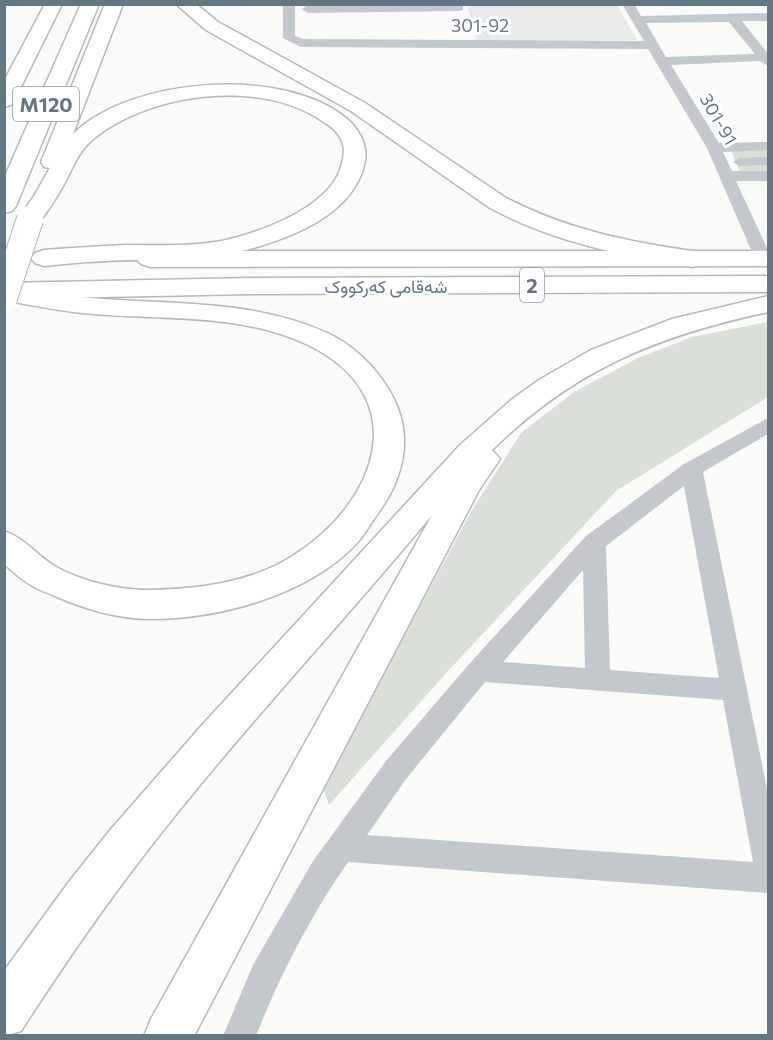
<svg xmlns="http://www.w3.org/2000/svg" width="773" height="1040" viewBox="0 0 773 1040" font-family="Commissioner,Vazirmatn,sans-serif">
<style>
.built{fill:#e8e9e9}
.green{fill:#dadfd7}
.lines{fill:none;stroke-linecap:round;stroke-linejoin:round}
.trunk-casing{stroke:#b4b9bd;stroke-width:3}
.motorway-casing{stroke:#b4b9bd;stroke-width:3}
.pedestrian{fill:#c3c8cc;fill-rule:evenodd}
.minor{fill:#c3c8cc;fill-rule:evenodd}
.trunk{fill:#fff;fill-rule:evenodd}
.motorway{fill:#fff;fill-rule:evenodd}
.motorway-bridge-casing{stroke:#b4b9bd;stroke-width:28;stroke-linecap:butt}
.motorway-bridge{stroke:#fff;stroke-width:26}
.labels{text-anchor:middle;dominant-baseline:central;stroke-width:6;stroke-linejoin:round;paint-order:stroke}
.far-street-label{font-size:18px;fill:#657683;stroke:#fff}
.shield{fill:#fff;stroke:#939fa8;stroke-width:1.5}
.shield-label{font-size:20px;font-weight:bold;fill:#657683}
</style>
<rect width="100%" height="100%" fill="#fafaf8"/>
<!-- built -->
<path class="built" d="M 467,5 L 617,5 L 637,40 L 477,41 Z"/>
<!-- green -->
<path class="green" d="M 768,150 L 768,171 L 740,171 L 731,151 Z
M 768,322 L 768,397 L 616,491 L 448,671 L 329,805 L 323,787 L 471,512 L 521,433 L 574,392 L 638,358 L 692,337 Z"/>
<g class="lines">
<!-- trunk casing -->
<g class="trunk-casing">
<path id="trunk" d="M 150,251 L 768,251 L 768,266 L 150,267 L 141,264 L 137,259 L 141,254 Z
M 768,276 L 768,292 L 250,294 L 4,299 L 4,283 L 250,278 Z"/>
</g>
<!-- motorway casing -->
<g class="motorway-casing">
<path id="motorway" d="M 45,4 L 62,4 L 14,101 L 11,105 L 4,107 L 4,81 Z
M 81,4 L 99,4 L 16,206 L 12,211 L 4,213 L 4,178 Z
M 105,4 L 123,4 L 73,134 C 131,77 282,66 346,118 C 359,129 368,145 365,161 C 354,220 276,244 225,255 C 193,262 159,260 126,260 C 98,261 71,263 44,266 L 35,263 L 31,258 L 35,253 L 44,250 C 71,248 98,246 126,245 C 159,245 193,247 226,240 C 264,231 333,206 342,163 C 345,152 345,143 337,133 C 332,126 323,122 316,117 C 253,79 147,94 92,140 C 78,152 72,170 63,186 C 56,199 47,212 38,224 L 30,226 L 22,224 L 18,219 L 34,196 L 50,168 L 44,167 L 41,162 Z
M 176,4 L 196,4 L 218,22 L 365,103 L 506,198 C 566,229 627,242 693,251 L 702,254 L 706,259 L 702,264 L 693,267 C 622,256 554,242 490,208 L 351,111 L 206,30 Z
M 4,284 C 33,290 62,295 91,298 C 170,305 250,299 325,332 C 352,344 374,365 389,390 C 414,431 406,474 379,512 C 371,522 365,535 356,544 C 307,596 216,620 147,619 C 116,618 85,609 57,597 C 49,593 38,590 31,585 C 21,580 13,571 4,564 L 4,531 C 25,538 37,556 56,567 C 82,581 118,590 148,590 C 197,589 249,583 291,557 C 376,505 417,398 308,345 C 241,313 165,320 94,314 C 64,312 34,306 4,300 Z
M 768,296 L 768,312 C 657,336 575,369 492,450 L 500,459 L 479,490 L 194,1036 L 144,1036 L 151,1019 L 432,515 C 336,631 232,740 141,859 C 98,915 59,972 21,1031 L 4,1036 L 4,971 L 68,883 L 111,829 L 203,724 L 460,445 L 511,400 L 539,380 L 591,350 L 672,319 Z"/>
</g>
<!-- pedestrian -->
<path class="pedestrian" d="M 768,157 L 768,165 L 739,166 L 733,162 L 739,158 Z"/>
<!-- minor -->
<path class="minor" d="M 283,4 L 295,4 L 295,36 L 303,39 L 644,41 L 622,4 L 634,4 L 641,16 L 768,13 L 768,21 L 742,21 L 768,54 L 768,66 L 760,61 L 671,65 L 719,143 L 768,142 L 768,150 L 723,152 L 732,171 L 768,171 L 768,181 L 736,181 L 768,250 L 768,263 L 758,263 L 755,259 L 707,148 L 648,49 L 301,47 L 283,38 ZM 729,22 L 755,54 L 666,57 L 646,23 Z
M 463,4 L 463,10 L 459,11 L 308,13 L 302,9 L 308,5 Z
M 768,418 L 768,434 L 703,472 L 768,794 L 768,893 L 348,862 C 311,915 280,975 256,1036 L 223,1036 L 253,965 L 313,861 L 386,761 L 470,663 L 586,536 L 684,464 ZM 684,486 L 719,678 L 610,670 L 606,546 ZM 583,570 L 585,668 L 503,662 ZM 485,682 L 723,700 L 753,862 L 367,835 L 406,779 Z"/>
<!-- trunk -->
<use href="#trunk" class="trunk"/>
<!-- motorway -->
<use href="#motorway" class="motorway"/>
<!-- motorway-bridge casing -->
<g class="motorway-bridge-casing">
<path id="motorway-bridge" d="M 4,298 L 30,219"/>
</g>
<!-- motorway-bridge -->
<use href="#motorway-bridge" class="motorway-bridge"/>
</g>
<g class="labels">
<!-- far-street labels -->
<g class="far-street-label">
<text x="480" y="25">301-92</text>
<text transform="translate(719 119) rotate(60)">301-91</text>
<text x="386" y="286">شەقامی کەرکووک</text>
</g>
<!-- shield labels -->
<g class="shield">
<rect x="13" y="87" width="66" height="34" rx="4.5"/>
<rect x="520" y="268" width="24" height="34" rx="4.5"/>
</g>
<g class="shield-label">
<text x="46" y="104">M120</text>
<text x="532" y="285">2</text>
</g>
</g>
<!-- border -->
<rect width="773" height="1040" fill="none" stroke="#657683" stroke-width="12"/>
</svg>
